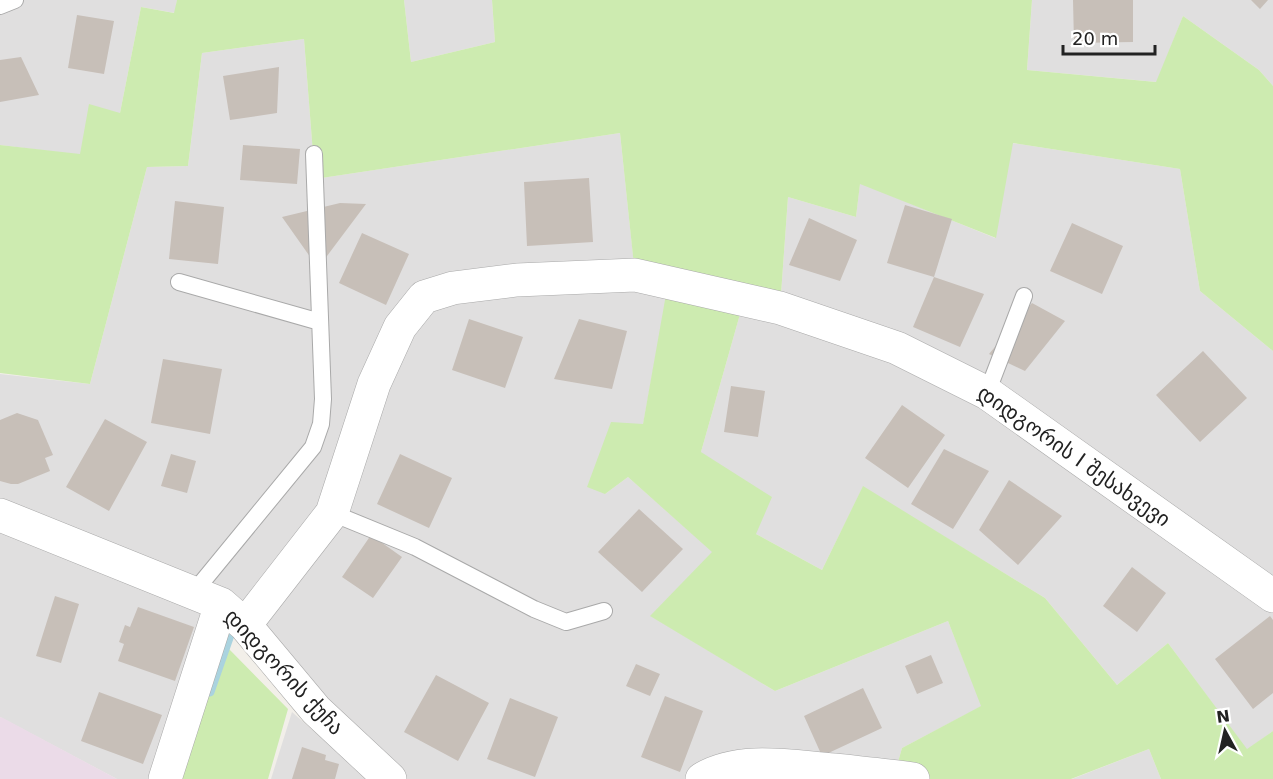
<svg xmlns="http://www.w3.org/2000/svg" width="1273" height="779" viewBox="0 0 1273 779" font-family="'DejaVu Sans','Noto Sans Georgian',sans-serif">
<style>
.residential{fill:#e0dfdf}
.industrial{fill:#ebdbe8}
.grass{fill:#cdebb0}
.lines{fill:none;stroke-linecap:round;stroke-linejoin:round}
.stream{stroke:#aad3df;stroke-width:9}
.building{fill:#c7bfb8}
.lane-casing{stroke:#a9a9a9;stroke-width:18}
.street-casing{stroke:#a9a9a9;stroke-width:34}
.lane{stroke:#fff;stroke-width:16}
.street{stroke:#fff;stroke-width:33}
.labels{text-anchor:middle;dominant-baseline:central;stroke-width:5;stroke-linejoin:round;paint-order:stroke}
.street-label{font-size:21px;fill:#222;stroke:#fff}
</style>
<rect width="100%" height="100%" fill="#f2efe9"/>
<!-- residential -->
<path class="residential" d="M 0,0 L 177,0 L 175,13 L 141,7 L 120,113 L 80,155 L 0,145 Z
M 404,0 L 492,0 L 495,42 L 411,62 Z
M 1032,0 L 1273,0 L 1273,86 L 1259,70 L 1183,16 L 1157,82 L 1027,70 Z
M 304,39 L 315,179 L 620,133 L 635,274 L 669,283 L 643,425 L 605,494 L 628,477 L 713,552 L 651,616 L 775,691 L 948,621 L 982,706 L 902,748 L 894,776 L 791,779 L 390,779 L 221,604 L 165,779 L 117,779 L 0,717 L 0,374 L 90,384 L 147,167 L 188,166 L 202,53 Z
M 1012,143 L 1180,169 L 1200,291 L 1273,351 L 1273,731 L 1247,750 L 1168,643 L 1117,685 L 1045,598 L 863,487 L 822,570 L 756,534 L 701,452 L 744,300 L 780,308 L 788,197 L 856,217 L 860,183 L 995,238 Z
M 292,712 L 368,779 L 271,779 Z
M 1149,749 L 1161,779 L 1072,779 Z"/>
<!-- industrial -->
<path class="industrial" d="M 0,717 L 3,718 L 117,779 L 0,779 Z"/>
<!-- grass -->
<path class="grass" d="M 177,0 L 404,0 L 411,62 L 495,42 L 492,0 L 1032,0 L 1027,70 L 1156,82 L 1183,16 L 1259,70 L 1273,86 L 1273,351 L 1200,291 L 1180,169 L 1013,143 L 996,238 L 860,184 L 856,217 L 788,197 L 780,308 L 744,300 L 701,452 L 772,497 L 756,534 L 822,570 L 863,486 L 1045,598 L 1117,685 L 1168,643 L 1247,749 L 1273,731 L 1273,779 L 1161,779 L 1149,749 L 1071,779 L 791,779 L 894,776 L 902,748 L 981,706 L 948,621 L 775,691 L 650,616 L 712,552 L 628,477 L 605,494 L 587,487 L 611,422 L 643,424 L 668,283 L 635,275 L 620,133 L 315,179 L 304,39 L 202,53 L 188,166 L 147,167 L 90,384 L 0,373 L 0,145 L 80,154 L 89,104 L 120,113 L 141,7 L 174,13 Z
M 229,649 L 288,709 L 268,779 L 168,779 Z"/>
<g class="lines">
<!-- stream -->
<path class="stream" d="M 210,692 L 230,635"/>
</g>
<!-- building -->
<path class="building" d="M 1073,0 L 1133,0 L 1133,42 L 1074,43 Z
M 1251,0 L 1268,0 L 1260,9 Z
M 77,15 L 114,21 L 104,74 L 68,68 Z
M 21,57 L 39,95 L 0,102 L 0,60 Z
M 279,67 L 277,113 L 230,120 L 223,76 Z
M 243,145 L 300,149 L 297,184 L 240,180 Z
M 589,178 L 593,242 L 527,246 L 524,182 Z
M 175,201 L 224,207 L 218,264 L 169,259 Z
M 340,203 L 366,204 L 318,268 L 282,217 Z
M 905,205 L 952,219 L 934,277 L 887,263 Z
M 809,218 L 857,240 L 840,281 L 789,265 Z
M 1072,223 L 1123,246 L 1102,294 L 1050,271 Z
M 362,233 L 409,254 L 386,305 L 339,283 Z
M 934,277 L 984,294 L 960,347 L 913,327 Z
M 1032,303 L 1065,321 L 1025,371 L 989,354 Z
M 469,319 L 523,337 L 505,388 L 452,370 Z
M 579,319 L 627,331 L 612,389 L 554,379 Z
M 1203,351 L 1247,398 L 1200,442 L 1156,395 Z
M 163,359 L 222,369 L 210,434 L 151,423 Z
M 731,386 L 765,391 L 758,437 L 724,432 Z
M 902,405 L 945,435 L 908,488 L 865,458 Z
M 17,413 L 38,420 L 53,455 L 45,458 L 50,471 L 18,484 L 11,484 L 0,481 L 0,420 Z
M 105,419 L 147,442 L 109,511 L 66,487 Z
M 944,449 L 989,471 L 953,529 L 911,504 Z
M 171,454 L 196,461 L 187,493 L 161,486 Z
M 400,454 L 452,478 L 429,528 L 377,504 Z
M 1009,480 L 1062,516 L 1018,565 L 979,530 Z
M 639,509 L 683,549 L 642,592 L 598,552 Z
M 371,535 L 402,557 L 373,598 L 342,577 Z
M 1132,567 L 1166,593 L 1137,632 L 1103,606 Z
M 55,596 L 79,604 L 61,663 L 36,656 Z
M 138,607 L 194,627 L 175,681 L 118,661 L 124,644 L 119,642 L 125,625 L 130,627 Z
M 1270,616 L 1273,620 L 1273,693 L 1253,709 L 1215,659 Z
M 931,655 L 943,683 L 917,694 L 905,666 Z
M 636,664 L 660,674 L 650,696 L 626,686 Z
M 436,675 L 489,703 L 458,761 L 404,732 Z
M 863,688 L 882,728 L 822,756 L 804,716 Z
M 99,692 L 162,715 L 143,764 L 81,741 Z
M 665,696 L 703,711 L 680,772 L 641,757 Z
M 510,698 L 558,717 L 535,777 L 487,759 Z
M 302,747 L 326,755 L 325,760 L 339,764 L 335,779 L 292,779 Z"/>
<g class="lines">
<!-- lane casing -->
<g class="lane-casing">
<path id="lane" d="M 0,6 L 15,0
M 179,282 L 320,322
M 987,393 L 1024,296
M 332,513 L 415,547 L 534,609 L 566,622 L 604,611
M 194,592 L 313,447 L 321,424 L 323,399 L 314,154"/>
</g>
<!-- street casing -->
<g class="street-casing">
<path id="street" d="M 0,515 L 221,604 L 245,625 L 316,710 L 390,779
M 245,625 L 332,513 L 374,384 L 400,327 L 424,297 L 453,288 L 517,280 L 635,275 L 780,308 L 897,348 L 987,393 L 1273,596
M 165,779 L 221,604
M 702,779 C 740,756 793,767 834,770 C 861,773 887,775 913,779"/>
</g>
<!-- lane -->
<use href="#lane" class="lane"/>
<!-- street -->
<use href="#street" class="street"/>
</g>
<g class="labels">
<!-- street labels -->
<g class="street-label">
<text transform="translate(1074 456) rotate(35)">დიდგორის I შესახვევი</text>
<text transform="translate(284 672) rotate(47)">დიდგორის ქუჩა</text>
</g>
</g>
<!-- north arrow -->
<g transform="translate(1225 731) rotate(352)" stroke="#ffffff" stroke-width="4.5" paint-order="stroke">
<path d="M0-4.5L10 22L0 15L-10 22Z" fill="#222222"/>
<text y="-9" font-size="16" font-weight="bold" text-anchor="middle" fill="#222222">N</text>
</g>
<!-- scale -->
<path d="M1063 45v9h92v-9" fill="none" stroke="#222222" stroke-width="3"/>
<text x="1072" y="45" font-size="18" fill="#222222" stroke="#ffffff" stroke-width="4.5" paint-order="stroke">20 m</text>
</svg>
